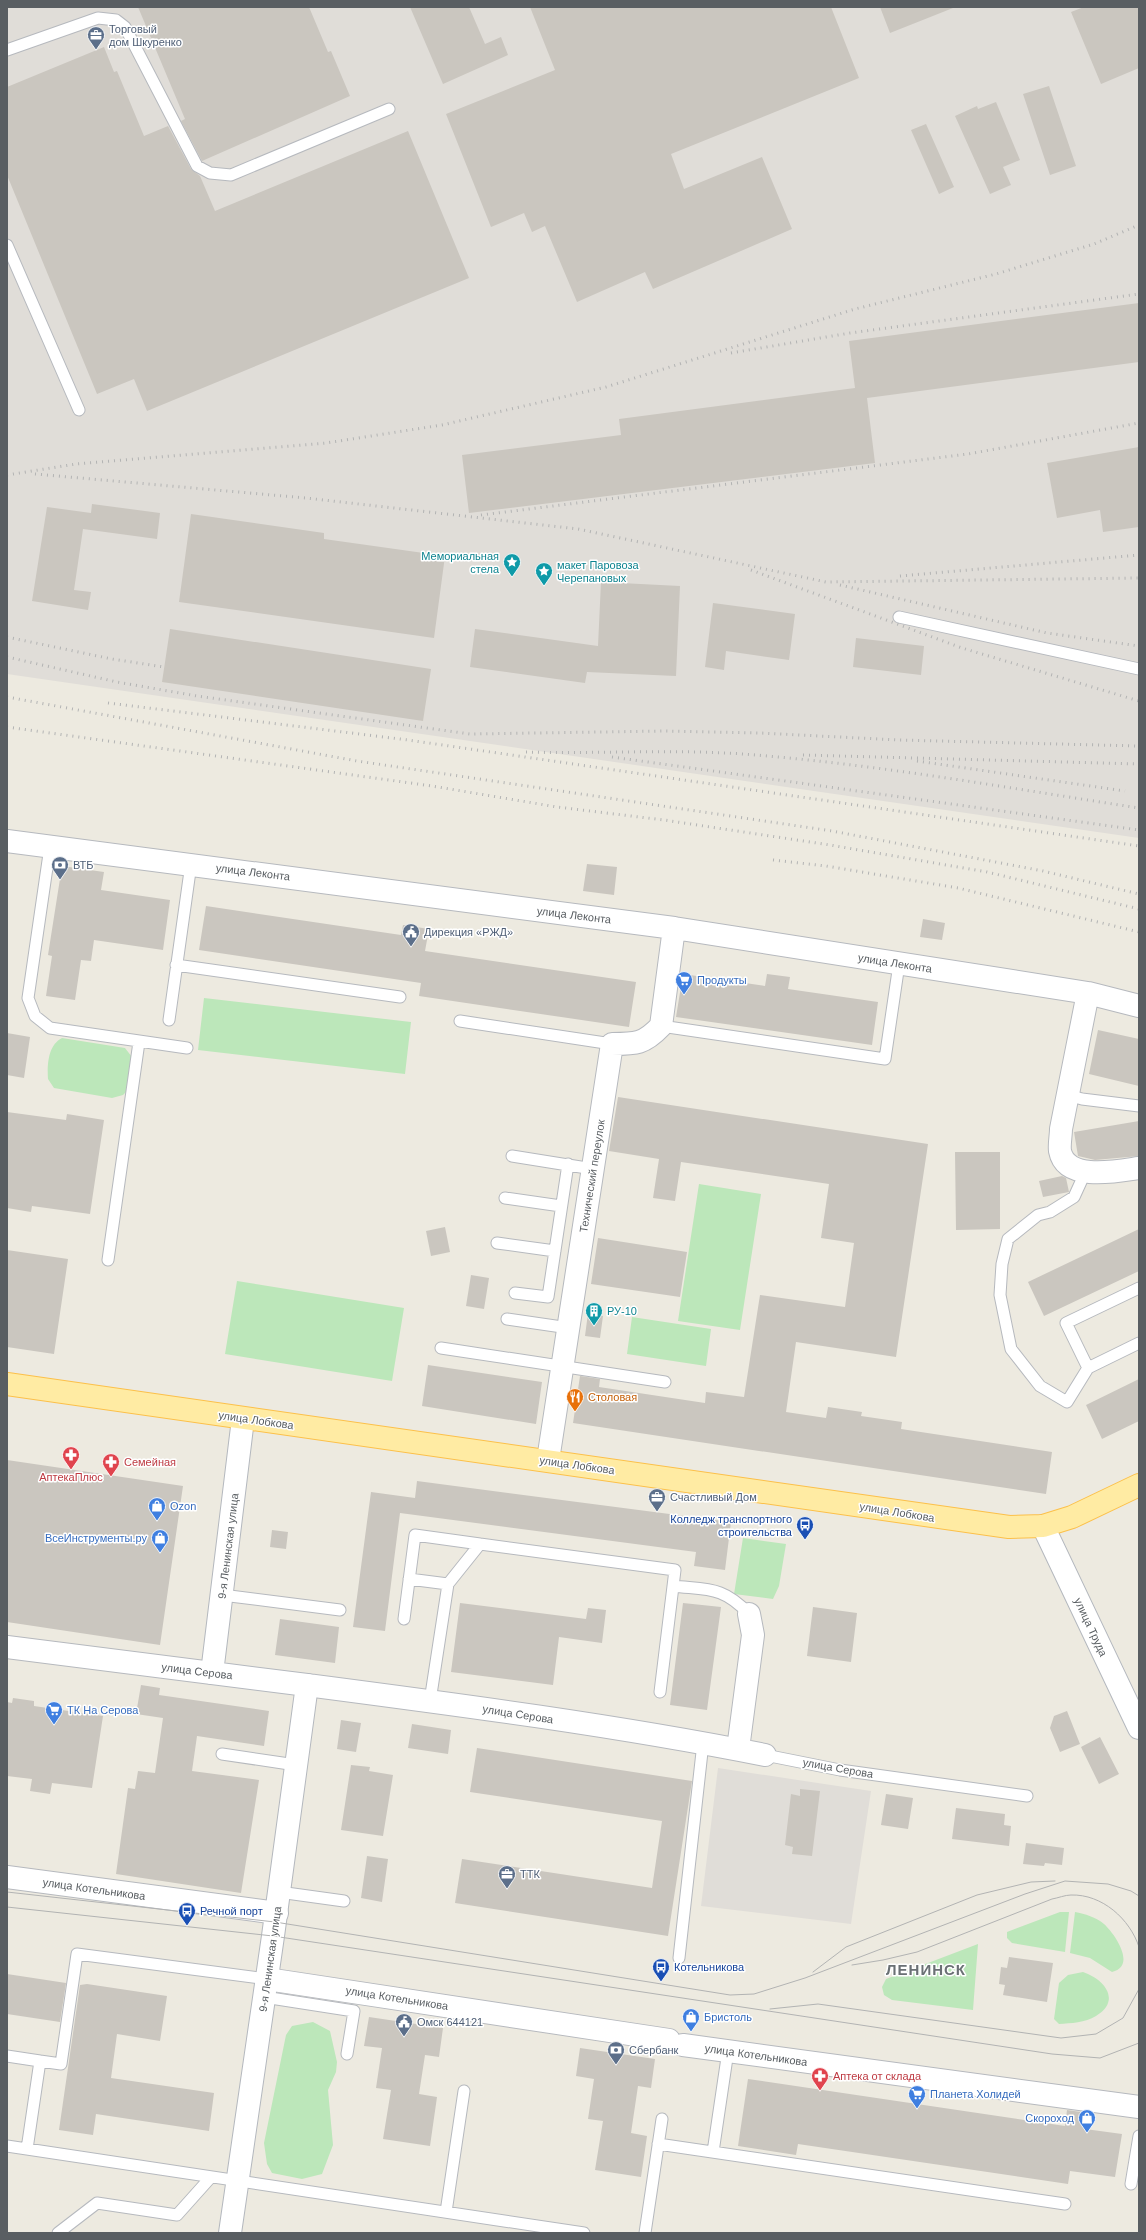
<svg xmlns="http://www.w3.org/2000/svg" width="1146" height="2240" viewBox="0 0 1146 2240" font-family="Arial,sans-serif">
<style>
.industrial{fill:#e0ddd8}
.green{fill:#bce7ba}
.building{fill:#cac6bf}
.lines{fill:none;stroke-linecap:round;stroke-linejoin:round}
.lane-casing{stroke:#b6b9be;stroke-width:13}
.street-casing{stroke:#b6b9be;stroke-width:24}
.secondary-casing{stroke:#b4b8be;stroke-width:24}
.primary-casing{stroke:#fcc04a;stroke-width:24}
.lane{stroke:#fff;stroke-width:11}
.street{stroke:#fff;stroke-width:22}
.secondary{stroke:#fff;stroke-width:22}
.primary{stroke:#ffeba3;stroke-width:22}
.tram{stroke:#b2b3b3;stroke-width:1}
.rail{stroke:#b2b3b3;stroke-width:3;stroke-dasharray:1 5;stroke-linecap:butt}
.labels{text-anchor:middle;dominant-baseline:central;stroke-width:3;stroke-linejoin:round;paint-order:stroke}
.service-label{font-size:11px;fill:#4e5e75;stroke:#fff;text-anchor:start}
.culture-label{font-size:11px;fill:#0d838f;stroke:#fff;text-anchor:start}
.street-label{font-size:11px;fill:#595e62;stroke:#fff}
.shop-label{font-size:11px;fill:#366cbe;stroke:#fff;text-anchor:start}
.food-label{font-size:11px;fill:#c56008;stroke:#fff;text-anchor:start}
.health-label{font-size:11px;fill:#be3a42;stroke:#fff;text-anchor:start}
.transit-label{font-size:11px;fill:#164399;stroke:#fff;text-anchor:start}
.district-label{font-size:15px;font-weight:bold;letter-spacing:1px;fill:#6a7074;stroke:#fff}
</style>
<rect width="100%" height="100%" fill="#edeae0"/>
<!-- industrial -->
<path class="industrial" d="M 7,7 L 1139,7 L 1139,838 L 7,674 Z
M 718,1768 L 871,1791 L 851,1924 L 701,1906 Z"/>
<!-- green -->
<path class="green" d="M 204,998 L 411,1022 L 405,1074 L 198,1050 Z
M 62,1038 L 125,1048 L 132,1057 L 127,1091 L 123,1095 L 112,1098 L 54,1088 L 48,1079 C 47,1065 48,1045 62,1038 Z
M 699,1184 L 761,1194 L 740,1330 L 678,1321 Z
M 237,1281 L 404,1308 L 392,1381 L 225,1354 Z
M 632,1317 L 711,1329 L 706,1366 L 627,1354 Z
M 743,1538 L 786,1544 L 779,1586 L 773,1599 L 734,1594 Z
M 1060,1912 L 1069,1912 L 1065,1952 L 1012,1943 L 1007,1938 L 1007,1932 Z
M 1075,1912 C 1085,1914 1096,1917 1104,1924 C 1115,1934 1137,1966 1112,1972 L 1090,1958 L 1070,1953 Z
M 978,1944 L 973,2010 L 892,2000 L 884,1995 L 882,1987 L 886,1979 Z
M 1083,1972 C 1104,1979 1122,2000 1096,2016 C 1085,2023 1071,2023 1059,2024 L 1054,2019 L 1059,1983 L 1068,1975 Z
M 313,2022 L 330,2031 L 337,2062 L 336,2072 L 328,2090 L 333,2145 L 322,2174 L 302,2179 L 272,2173 L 267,2164 L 264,2143 L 286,2035 L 292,2026 Z"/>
<!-- building -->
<path class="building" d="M 138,7 L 309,7 L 328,52 L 331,51 L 350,96 L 202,161 L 181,121 L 185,119 Z
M 410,7 L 469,7 L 485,44 L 501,37 L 508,55 L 443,84 Z
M 530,7 L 831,7 L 859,78 L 671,154 L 684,189 L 762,157 L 792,229 L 653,289 L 645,272 L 577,302 L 545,226 L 532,232 L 524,213 L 491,227 L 446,114 L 555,70 Z
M 880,7 L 952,7 L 953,8 L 890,33 Z
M 1084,7 L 1139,7 L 1139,68 L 1101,84 L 1071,12 Z
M 104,47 L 114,72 L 117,71 L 144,136 L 168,126 L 191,169 L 200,176 L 215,211 L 408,131 L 469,278 L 147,411 L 134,379 L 97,394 L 7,175 L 7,87 Z
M 1049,86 L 1076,166 L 1050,175 L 1023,94 Z
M 996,102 L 1020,160 L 1003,167 L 1011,185 L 990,194 L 955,116 L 977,106 L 978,109 Z
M 926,124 L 954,187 L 939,194 L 911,130 Z
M 1139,303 L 1139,362 L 867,398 L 875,463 L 469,513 L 462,455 L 621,435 L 619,419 L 855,388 L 849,341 Z
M 1139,447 L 1139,527 L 1103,532 L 1100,510 L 1057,518 L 1047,463 Z
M 92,504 L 160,513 L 157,539 L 83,529 L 74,590 L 91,592 L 88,610 L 32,601 L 47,507 L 91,513 Z
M 191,514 L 324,533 L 324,539 L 445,556 L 434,638 L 179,602 Z
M 601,582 L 680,586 L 676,676 L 587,672 L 585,683 L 470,667 L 475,629 L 598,646 Z
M 713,603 L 795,614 L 789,660 L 726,651 L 724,670 L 705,667 Z
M 170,629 L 431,669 L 423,721 L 162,682 Z
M 856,638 L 924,646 L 921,675 L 853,667 Z
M 587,864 L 617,867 L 614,895 L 583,891 Z
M 62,866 L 104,872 L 101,890 L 170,900 L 163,950 L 94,940 L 91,961 L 81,960 L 75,1000 L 46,996 L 52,956 L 48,955 Z
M 206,906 L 401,935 L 403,925 L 429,929 L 425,951 L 636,982 L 629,1027 L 419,996 L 421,983 L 199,950 Z
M 923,919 L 945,923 L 942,940 L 920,937 Z
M 683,974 L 765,986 L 767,974 L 790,977 L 788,989 L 878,1002 L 872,1045 L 676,1017 Z
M 1098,1030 L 1139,1039 L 1139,1086 L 1089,1074 Z
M 7,1033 L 30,1037 L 24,1078 L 7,1075 Z
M 618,1097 L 928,1144 L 896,1357 L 796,1342 L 786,1412 L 826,1418 L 828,1407 L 862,1412 L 861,1416 L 902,1422 L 901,1429 L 1052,1452 L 1046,1494 L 573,1423 L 580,1376 L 600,1379 L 599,1387 L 705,1403 L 706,1392 L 744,1397 L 760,1295 L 845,1307 L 854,1243 L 821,1238 L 829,1184 L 681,1162 L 675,1201 L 653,1198 L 659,1159 L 609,1151 Z
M 7,1112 L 66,1120 L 67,1114 L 104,1120 L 90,1214 L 32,1206 L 31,1212 L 7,1208 Z
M 1139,1121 L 1139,1156 L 1095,1160 L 1078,1156 L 1074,1132 Z
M 955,1152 L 1000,1152 L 1000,1229 L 956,1230 Z
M 1062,1176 L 1066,1178 L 1069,1192 L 1043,1197 L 1039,1181 Z
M 445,1227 L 450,1252 L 431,1256 L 426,1231 Z
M 1139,1229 L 1139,1271 L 1044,1316 L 1028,1282 Z
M 598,1238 L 687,1252 L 680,1297 L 591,1284 Z
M 7,1250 L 68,1259 L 54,1354 L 7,1347 Z
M 471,1275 L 489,1278 L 484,1309 L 466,1306 Z
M 588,1313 L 603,1316 L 600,1338 L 585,1336 Z
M 428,1365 L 542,1382 L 536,1424 L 422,1406 Z
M 1139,1379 L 1139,1421 L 1102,1439 L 1086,1405 Z
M 7,1460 L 183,1486 L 160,1645 L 7,1622 Z
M 417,1481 L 731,1522 L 725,1570 L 694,1566 L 696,1552 L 400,1513 L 385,1631 L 353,1627 L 371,1492 L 415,1498 Z
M 272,1530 L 288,1532 L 286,1549 L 270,1547 Z
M 460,1603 L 586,1619 L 588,1608 L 606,1610 L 602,1643 L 559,1637 L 553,1685 L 451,1672 Z
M 683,1603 L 721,1607 L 707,1710 L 670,1705 Z
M 813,1607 L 857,1613 L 851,1662 L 807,1656 Z
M 280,1619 L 339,1627 L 335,1663 L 275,1655 Z
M 141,1685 L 160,1688 L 159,1695 L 269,1711 L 264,1746 L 197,1736 L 192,1771 L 259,1780 L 241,1893 L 116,1874 L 128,1788 L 135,1789 L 138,1771 L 155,1773 L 163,1718 L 136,1714 Z
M 13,1698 L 34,1701 L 34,1706 L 103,1716 L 92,1788 L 52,1783 L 50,1794 L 30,1791 L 32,1779 L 7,1776 L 7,1702 L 12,1703 Z
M 1067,1711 L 1080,1744 L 1060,1752 L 1050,1728 L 1054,1716 Z
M 341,1720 L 361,1723 L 356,1752 L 337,1749 Z
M 412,1724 L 451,1730 L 448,1754 L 408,1748 Z
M 1100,1737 L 1119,1774 L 1099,1784 L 1081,1747 Z
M 477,1748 L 692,1781 L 668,1936 L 455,1903 L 462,1859 L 652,1888 L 662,1821 L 470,1792 Z
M 351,1765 L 370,1767 L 369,1771 L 393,1775 L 383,1836 L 341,1830 Z
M 800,1789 L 820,1791 L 812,1856 L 792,1854 L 793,1847 L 785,1845 L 791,1794 L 800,1796 Z
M 886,1794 L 913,1798 L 908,1829 L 881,1825 Z
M 956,1808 L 1005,1814 L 1004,1825 L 1011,1826 L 1009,1846 L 952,1839 Z
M 1026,1843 L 1064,1848 L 1062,1865 L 1045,1863 L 1044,1866 L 1023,1864 Z
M 367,1856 L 388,1859 L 382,1902 L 361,1898 Z
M 1009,1957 L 1053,1963 L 1047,2002 L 1003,1995 L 1005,1985 L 999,1984 L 1001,1967 L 1007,1968 Z
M 7,1974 L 66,1983 L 60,2022 L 7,2014 Z
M 87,1984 L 167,1996 L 160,2041 L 117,2034 L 111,2078 L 214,2093 L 209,2131 L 96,2114 L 93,2135 L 59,2130 L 80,1985 Z
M 369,2017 L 443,2028 L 439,2057 L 425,2055 L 419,2094 L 437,2097 L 430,2146 L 383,2139 L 391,2090 L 376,2088 L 382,2048 L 364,2046 Z
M 580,2048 L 655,2059 L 651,2088 L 638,2086 L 631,2133 L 647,2136 L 641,2177 L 595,2170 L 603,2121 L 588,2119 L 594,2079 L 576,2076 Z
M 748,2079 L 1065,2126 L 1067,2110 L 1088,2113 L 1085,2129 L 1122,2134 L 1115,2177 L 1070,2171 L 1068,2184 L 798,2144 L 796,2155 L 738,2146 Z"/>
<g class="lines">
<!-- lane casing -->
<g class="lane-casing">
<path id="lane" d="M 7,50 L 98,18 L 116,20 L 125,27 L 197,166 L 210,173 L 231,175 L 389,109
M 7,245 L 79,410
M 899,617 L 1139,669
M 50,847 L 28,998 L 35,1016 L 50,1028 L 187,1048
M 176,965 L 400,997
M 169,1020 L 191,864
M 460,1021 L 612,1044
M 661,1026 L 885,1059 L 899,964
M 1068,1095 L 1082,1099 L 1139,1106
M 512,1156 L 593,1169
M 1085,1173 L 1074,1197 L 1050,1212 L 1038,1215 L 1008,1239 L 1002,1264 L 1000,1295 L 1011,1349 L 1040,1386 L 1067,1402 L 1088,1368
M 505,1198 L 561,1206
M 497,1243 L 555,1251
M 108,1260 L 139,1042
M 1139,1288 L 1066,1323 L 1088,1368 L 1139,1343
M 515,1293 L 548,1297 L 568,1164
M 507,1319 L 569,1328
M 441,1348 L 665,1382
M 409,1579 L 448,1584
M 673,1586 C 708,1590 723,1586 749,1614
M 222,1595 L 340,1610
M 404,1619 L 415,1535 L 480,1544
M 430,1701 L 448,1584 L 480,1544 L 675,1570 L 660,1692
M 222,1754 L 296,1765
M 765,1755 L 840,1770 L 1027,1796
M 279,1892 L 344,1901
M 679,1958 L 703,1743
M 264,1997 L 354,2011 L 347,2054
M 7,2056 L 40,2061 L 27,2149
M 40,2061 L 61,2064 L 77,1954 L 267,1979
M 658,2144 L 1065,2204
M 7,2146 L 584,2233
M 713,2152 L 728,2051
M 1131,2184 L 1139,2136
M 446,2212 L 464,2091
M 58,2233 L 97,2203 L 177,2215 L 211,2177
M 645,2233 L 662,2119"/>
</g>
<!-- street casing -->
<g class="street-casing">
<path id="street" d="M 7,841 L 674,928 L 1088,993 L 1139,1006
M 1088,993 L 1061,1129 C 1061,1136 1059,1144 1060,1151 C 1066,1182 1118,1171 1139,1168
M 548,1460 L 612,1044 C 636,1044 644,1044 661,1026 L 674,928
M 7,1647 L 212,1673
M 307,1685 C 460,1705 614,1725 765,1755
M 738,1749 L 753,1635 L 749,1614
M 7,1877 L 277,1913
M 267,1979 L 669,2040
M 683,2045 L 1139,2107"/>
</g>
<!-- secondary casing -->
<g class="secondary-casing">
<path id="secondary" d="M 1043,1526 L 1139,1728
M 230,2233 L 273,1936 L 307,1685 L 212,1673 L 243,1419"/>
</g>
<!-- primary casing -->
<g class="primary-casing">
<path id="primary" d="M 7,1384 L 1009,1527 L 1043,1526 L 1072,1517 L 1139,1485"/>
</g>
<!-- lane -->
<use href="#lane" class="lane"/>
<!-- street -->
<use href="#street" class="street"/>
<!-- secondary -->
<use href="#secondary" class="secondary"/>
<!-- primary -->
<use href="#primary" class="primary"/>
<!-- tram -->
<path class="tram" d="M 7,1892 L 275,1922 L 730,1995 L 754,1994 L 805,1978 L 1025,1894 L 1065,1881 L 1108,1884 L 1131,1891 L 1139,1896
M 7,1907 L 273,1936 L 1052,2054 L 1100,2058 L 1139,2043
M 852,1965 L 883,1960 L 917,1952 L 1052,1899 C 1058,1898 1065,1895 1071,1895 C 1102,1894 1130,1919 1139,1947
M 813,1972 L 846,1947 L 977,1895 L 1031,1882 L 1055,1881
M 770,2009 L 818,2004 L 1061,2038 L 1096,2034 L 1123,2018 L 1139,1989"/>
<!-- rail -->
<path class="rail" d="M 731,353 L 850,333 L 1139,294
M 35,474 L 306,498 L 578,529 L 826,582 L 1139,578
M 7,475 L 76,464 L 326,443 L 442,425 L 606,387 L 855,309 L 996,274 L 1094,244 L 1139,225
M 481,515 L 968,454 L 1139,423
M 751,570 L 962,648 L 1139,701
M 900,576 L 1139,555
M 840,585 L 1047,633 L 1139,646
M 7,637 L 112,659 L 164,667
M 7,657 L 117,682 L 197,696 L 470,734 L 665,731 L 760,733 L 899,740 L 1139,746
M 7,697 L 357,761 L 832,831 L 1043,871 L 1139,894
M 108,703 L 408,740 L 1139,846
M 7,727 L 432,786 L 557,807 L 664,820 L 830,845 L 987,872 L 1139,909
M 526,752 C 598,754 671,749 743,754 C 876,764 1008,788 1139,808
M 803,755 L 1139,764
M 612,757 L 1139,830
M 917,761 L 1125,791
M 773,860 L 826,866 L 958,888 L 1139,932"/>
</g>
<!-- icons -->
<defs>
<g id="office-pin" transform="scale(0.9)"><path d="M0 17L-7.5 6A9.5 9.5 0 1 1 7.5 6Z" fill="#5c6f8a" stroke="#fff"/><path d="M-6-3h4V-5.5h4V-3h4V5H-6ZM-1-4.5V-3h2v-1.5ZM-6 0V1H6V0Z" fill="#fff"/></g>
<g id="sight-pin" transform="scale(0.9)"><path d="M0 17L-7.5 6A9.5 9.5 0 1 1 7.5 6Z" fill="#0f9aa8" stroke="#fff"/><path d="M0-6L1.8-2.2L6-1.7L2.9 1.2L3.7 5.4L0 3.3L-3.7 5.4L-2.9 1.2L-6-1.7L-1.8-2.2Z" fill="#fff"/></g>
<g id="bank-pin" transform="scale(0.9)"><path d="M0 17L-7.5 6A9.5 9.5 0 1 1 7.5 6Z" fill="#5c6f8a" stroke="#fff"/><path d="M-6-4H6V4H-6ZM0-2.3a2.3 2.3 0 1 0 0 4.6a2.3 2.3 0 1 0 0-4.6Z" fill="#fff"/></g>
<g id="civic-pin" transform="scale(0.9)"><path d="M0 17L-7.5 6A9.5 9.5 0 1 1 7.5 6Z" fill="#5c6f8a" stroke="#fff"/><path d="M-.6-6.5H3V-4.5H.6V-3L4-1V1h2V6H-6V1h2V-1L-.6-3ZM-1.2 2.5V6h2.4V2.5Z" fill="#fff"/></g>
<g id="supermarket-pin" transform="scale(0.9)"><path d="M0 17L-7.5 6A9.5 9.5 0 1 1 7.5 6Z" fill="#3f7fe0" stroke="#fff"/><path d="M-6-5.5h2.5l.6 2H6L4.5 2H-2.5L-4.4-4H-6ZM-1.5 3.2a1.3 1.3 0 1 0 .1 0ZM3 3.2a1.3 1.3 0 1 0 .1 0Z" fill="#fff"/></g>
<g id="building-pin" transform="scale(0.9)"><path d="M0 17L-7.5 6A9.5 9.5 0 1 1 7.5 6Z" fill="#0f9aa8" stroke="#fff"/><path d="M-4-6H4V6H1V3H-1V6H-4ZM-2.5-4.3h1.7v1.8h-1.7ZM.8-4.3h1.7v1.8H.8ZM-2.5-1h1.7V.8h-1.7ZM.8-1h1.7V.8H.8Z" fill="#fff"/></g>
<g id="restaurant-pin" transform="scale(0.9)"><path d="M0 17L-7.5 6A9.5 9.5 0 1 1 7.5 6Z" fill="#e8710a" stroke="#fff"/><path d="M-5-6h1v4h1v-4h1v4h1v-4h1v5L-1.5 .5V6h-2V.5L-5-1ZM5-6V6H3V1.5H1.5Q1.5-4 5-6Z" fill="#fff"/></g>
<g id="pharmacy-pin" transform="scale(0.9)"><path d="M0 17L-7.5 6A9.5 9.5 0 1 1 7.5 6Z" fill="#e0444e" stroke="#fff"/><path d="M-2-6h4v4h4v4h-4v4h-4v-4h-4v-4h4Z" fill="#fff"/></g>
<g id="shop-pin" transform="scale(0.9)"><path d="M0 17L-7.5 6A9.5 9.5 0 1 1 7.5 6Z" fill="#3f7fe0" stroke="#fff"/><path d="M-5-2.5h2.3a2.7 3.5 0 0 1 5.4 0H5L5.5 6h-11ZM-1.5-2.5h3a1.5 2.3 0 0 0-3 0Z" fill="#fff"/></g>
<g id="bus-pin" transform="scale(0.9)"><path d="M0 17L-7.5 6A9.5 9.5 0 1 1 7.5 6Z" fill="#1a4fb4" stroke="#fff"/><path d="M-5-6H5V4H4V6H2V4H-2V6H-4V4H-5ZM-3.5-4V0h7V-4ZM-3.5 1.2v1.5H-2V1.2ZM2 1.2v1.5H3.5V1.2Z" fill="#fff"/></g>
</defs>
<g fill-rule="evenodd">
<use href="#office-pin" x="96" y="35"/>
<use href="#sight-pin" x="512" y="562"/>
<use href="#sight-pin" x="544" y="571"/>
<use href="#bank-pin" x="60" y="865"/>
<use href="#civic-pin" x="411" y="932"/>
<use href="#supermarket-pin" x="684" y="980"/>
<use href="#building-pin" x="594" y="1311"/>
<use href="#restaurant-pin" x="575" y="1397"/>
<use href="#pharmacy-pin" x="71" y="1455"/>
<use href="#pharmacy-pin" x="111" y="1462"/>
<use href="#office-pin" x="657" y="1497"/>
<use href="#shop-pin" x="157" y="1506"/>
<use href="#bus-pin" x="805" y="1525"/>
<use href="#shop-pin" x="160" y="1538"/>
<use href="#supermarket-pin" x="54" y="1710"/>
<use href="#office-pin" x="507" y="1874"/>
<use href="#bus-pin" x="187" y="1911"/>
<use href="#bus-pin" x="661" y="1967"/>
<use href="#shop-pin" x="691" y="2017"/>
<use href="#civic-pin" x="404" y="2022"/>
<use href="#bank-pin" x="616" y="2050"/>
<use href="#pharmacy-pin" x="820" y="2076"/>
<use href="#supermarket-pin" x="917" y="2094"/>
<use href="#shop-pin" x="1087" y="2118"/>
</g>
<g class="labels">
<!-- service labels -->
<g class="service-label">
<text x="109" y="29">Торговый<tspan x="109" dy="13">дом Шкуренко</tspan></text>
<text x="73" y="865">ВТБ</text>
<text x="424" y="932">Дирекция «РЖД»</text>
<text x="670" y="1497">Счастливый Дом</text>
<text x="520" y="1874">ТТК</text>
<text x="417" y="2022">Омск 644121</text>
<text x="629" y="2050">Сбербанк</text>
</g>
<!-- culture labels -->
<g class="culture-label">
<text x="499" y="556" text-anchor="end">Мемориальная<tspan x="499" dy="13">стела</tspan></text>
<text x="557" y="565">макет Паровоза<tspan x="557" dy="13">Черепановых</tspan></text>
<text x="607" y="1311">РУ-10</text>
</g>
<!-- street labels -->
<g class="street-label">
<text transform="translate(253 872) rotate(7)">улица Леконта</text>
<text transform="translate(574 915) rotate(7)">улица Леконта</text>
<text transform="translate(895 963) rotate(9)">улица Леконта</text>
<text transform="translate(592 1176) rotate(-81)">Технический переулок</text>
<text transform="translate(256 1420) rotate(8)">улица Лобкова</text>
<text transform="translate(577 1465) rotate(8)">улица Лобкова</text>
<text transform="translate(897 1512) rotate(9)">улица Лобкова</text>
<text transform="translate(228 1546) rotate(-83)">9-я Ленинская улица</text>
<text transform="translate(1091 1627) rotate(65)">улица Труда</text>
<text transform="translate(197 1671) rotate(7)">улица Серова</text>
<text transform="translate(518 1714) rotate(9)">улица Серова</text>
<text transform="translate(838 1768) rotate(10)">улица Серова</text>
<text transform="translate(94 1889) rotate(8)">улица Котельникова</text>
<text transform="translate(270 1959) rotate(-82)">9-я Ленинская улица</text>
<text transform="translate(397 1998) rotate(9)">улица Котельникова</text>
<text transform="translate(756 2055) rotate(8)">улица Котельникова</text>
</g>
<!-- shop labels -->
<g class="shop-label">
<text x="697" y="980">Продукты</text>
<text x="170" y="1506">Ozon</text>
<text x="147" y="1538" text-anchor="end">ВсеИнструменты.ру</text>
<text x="67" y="1710">ТК На Серова</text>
<text x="704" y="2017">Бристоль</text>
<text x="930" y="2094">Планета Холидей</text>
<text x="1074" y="2118" text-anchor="end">Скороход</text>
</g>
<!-- food labels -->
<g class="food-label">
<text x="588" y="1397">Столовая</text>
</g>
<!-- health labels -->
<g class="health-label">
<text x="124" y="1462">Семейная</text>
<text x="71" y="1477" text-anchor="middle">АптекаПлюс</text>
<text x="833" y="2076">Аптека от склада</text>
</g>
<!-- transit labels -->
<g class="transit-label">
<text x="792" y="1519" text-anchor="end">Колледж транспортного<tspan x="792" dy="13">строительства</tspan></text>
<text x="200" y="1911">Речной порт</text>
<text x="674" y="1967">Котельникова</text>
</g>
<!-- district labels -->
<g class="district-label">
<text x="926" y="1969">ЛЕНИНСК</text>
</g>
</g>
<!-- border -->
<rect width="1146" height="2240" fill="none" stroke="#595e62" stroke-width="16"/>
</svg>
